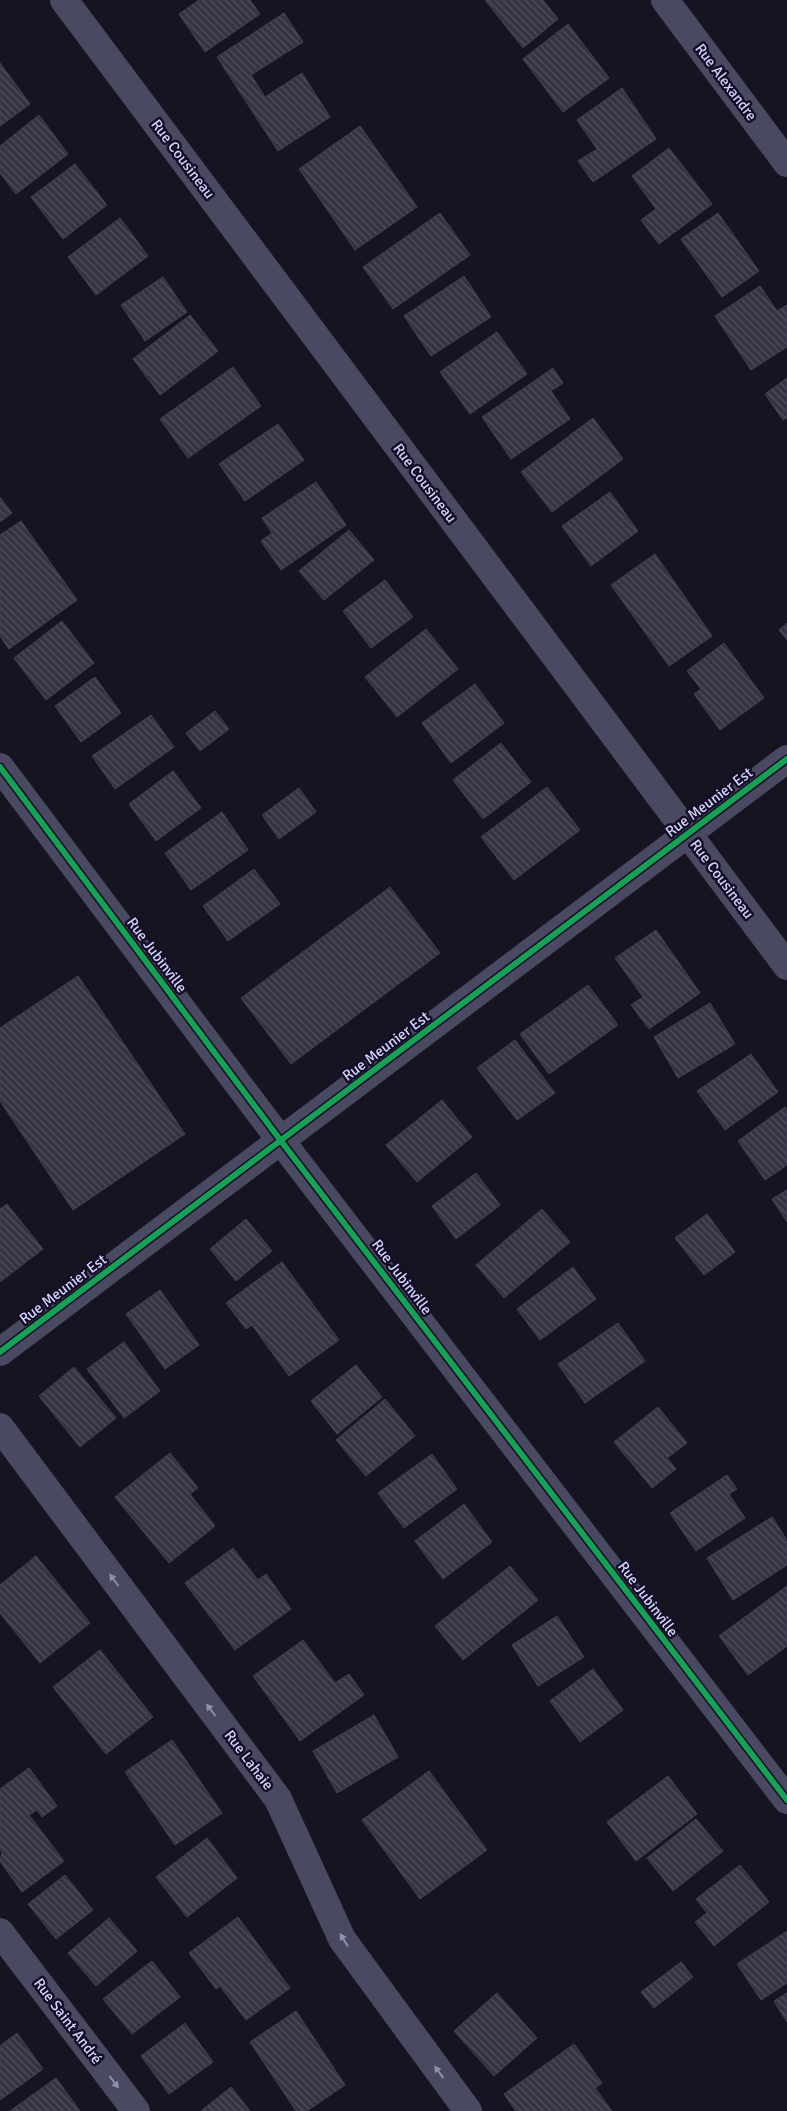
<svg xmlns="http://www.w3.org/2000/svg" width="787" height="2111" viewBox="0 0 787 2111" font-family="Signika,sans-serif">
<style>
.building{fill:url(#building-back-hatch);stroke:#433f54}
.lines{fill:none;stroke-linecap:round;stroke-linejoin:round}
.minor{stroke:#4a4962;stroke-width:28}
.cycleway-casing{stroke:#130f26;stroke-width:9}
.cycleway{stroke:#1a9f57;stroke-width:6}
.oneway{fill:#928eb0}
.labels{text-anchor:middle;dominant-baseline:central;stroke-width:5;stroke-linejoin:round;paint-order:stroke}
.street-label{font-size:15px;fill:#d9d4ff;stroke:#130f26}
</style>
<defs>
<pattern id="building-back-hatch" width="6" height="6" patternUnits="userSpaceOnUse" patternTransform="scale(1.25)"><rect width="6" height="6" fill="#343243"/><path d="M-1 5l2 2M0 0l6 6M5-1l2 2" fill="none" stroke="#514f5f"/></pattern>
</defs>
<rect width="100%" height="100%" fill="#161421"/>
<!-- building -->
<path class="building" d="M 199,0 L 250,0 L 260,14 L 205,52 L 179,14 Z
M 485,0 L 543,0 L 558,19 L 523,48 Z
M 284,13 L 303,42 L 251,75 L 265,97 L 302,73 L 330,117 L 278,151 L 217,57 Z
M 568,24 L 609,78 L 563,112 L 523,59 Z
M 0,63 L 30,104 L 0,126 Z
M 622,88 L 656,139 L 593,182 L 578,161 L 597,149 L 577,120 Z
M 39,115 L 68,154 L 16,194 L 0,173 L 0,146 Z
M 360,126 L 417,207 L 355,250 L 299,169 Z
M 669,148 L 712,204 L 659,244 L 641,220 L 656,209 L 632,176 Z
M 75,164 L 107,205 L 63,239 L 31,197 Z
M 440,213 L 470,255 L 393,309 L 363,267 Z
M 718,213 L 759,271 L 722,297 L 681,239 Z
M 120,218 L 148,256 L 96,295 L 68,257 Z
M 464,276 L 491,317 L 431,356 L 404,316 Z
M 163,277 L 187,312 L 145,341 L 121,305 Z
M 760,286 L 777,311 L 787,305 L 787,347 L 751,370 L 715,316 Z
M 190,315 L 218,351 L 160,395 L 133,359 Z
M 497,332 L 527,374 L 470,414 L 440,372 Z
M 233,367 L 261,406 L 188,458 L 160,419 Z
M 553,368 L 563,383 L 551,391 L 570,419 L 511,459 L 482,417 Z
M 787,378 L 787,418 L 783,420 L 765,394 Z
M 593,418 L 623,459 L 552,512 L 521,472 Z
M 278,424 L 304,460 L 245,501 L 219,464 Z
M 316,482 L 346,525 L 281,570 L 261,541 L 272,533 L 262,518 Z
M 610,492 L 638,531 L 591,566 L 562,526 Z
M 0,497 L 12,513 L 0,522 Z
M 21,521 L 77,600 L 9,649 L 0,636 L 0,535 Z
M 349,530 L 374,560 L 324,600 L 299,571 Z
M 655,554 L 712,636 L 669,666 L 611,585 Z
M 385,580 L 413,617 L 371,648 L 343,611 Z
M 62,621 L 94,663 L 46,700 L 14,658 Z
M 787,623 L 787,640 L 779,630 Z
M 426,629 L 458,669 L 397,717 L 365,677 Z
M 724,643 L 764,698 L 720,730 L 694,694 L 701,689 L 687,671 Z
M 95,677 L 121,713 L 81,742 L 55,706 Z
M 475,684 L 504,723 L 451,763 L 422,723 Z
M 215,711 L 229,729 L 200,751 L 186,733 Z
M 151,715 L 174,747 L 115,789 L 92,756 Z
M 501,743 L 531,782 L 483,819 L 453,780 Z
M 173,771 L 201,808 L 156,841 L 129,804 Z
M 547,787 L 580,830 L 514,880 L 481,837 Z
M 299,788 L 316,812 L 279,839 L 262,815 Z
M 222,812 L 248,850 L 191,890 L 165,853 Z
M 254,869 L 280,904 L 228,941 L 203,906 Z
M 390,887 L 440,953 L 291,1064 L 241,998 Z
M 656,930 L 700,993 L 649,1029 L 631,1005 L 643,997 L 615,958 Z
M 78,976 L 185,1134 L 73,1210 L 0,1101 L 0,1028 Z
M 588,985 L 618,1025 L 549,1074 L 520,1034 Z
M 710,1003 L 735,1044 L 678,1078 L 654,1037 Z
M 515,1040 L 555,1093 L 517,1120 L 477,1068 Z
M 751,1054 L 778,1092 L 725,1130 L 697,1091 Z
M 442,1100 L 472,1137 L 417,1182 L 386,1145 Z
M 785,1107 L 787,1110 L 787,1165 L 765,1180 L 738,1141 Z
M 476,1173 L 500,1205 L 456,1239 L 432,1206 Z
M 787,1190 L 787,1222 L 772,1199 Z
M 7,1204 L 43,1249 L 0,1282 L 0,1209 Z
M 542,1209 L 570,1242 L 504,1298 L 476,1265 Z
M 707,1214 L 735,1252 L 704,1275 L 675,1238 Z
M 246,1219 L 272,1251 L 236,1281 L 210,1249 Z
M 282,1262 L 339,1340 L 289,1376 L 252,1325 L 246,1329 L 226,1303 Z
M 573,1267 L 596,1299 L 540,1340 L 517,1309 Z
M 160,1290 L 199,1345 L 165,1369 L 126,1314 Z
M 618,1323 L 645,1361 L 585,1403 L 558,1364 Z
M 124,1342 L 160,1391 L 124,1418 L 87,1369 Z
M 356,1365 L 382,1397 L 337,1434 L 311,1401 Z
M 74,1367 L 116,1418 L 80,1447 L 39,1396 Z
M 385,1399 L 415,1436 L 366,1476 L 336,1440 Z
M 658,1407 L 687,1443 L 667,1458 L 676,1469 L 652,1488 L 614,1442 Z
M 170,1453 L 198,1488 L 190,1494 L 215,1526 L 169,1563 L 115,1497 Z
M 432,1454 L 457,1489 L 404,1528 L 378,1493 Z
M 727,1475 L 737,1489 L 729,1494 L 745,1518 L 696,1551 L 670,1513 Z
M 464,1504 L 492,1542 L 443,1579 L 415,1541 Z
M 772,1517 L 787,1540 L 787,1565 L 733,1600 L 707,1558 Z
M 233,1548 L 258,1580 L 266,1574 L 291,1609 L 235,1650 L 185,1583 Z
M 36,1556 L 90,1623 L 40,1663 L 0,1613 L 0,1585 Z
M 510,1566 L 538,1600 L 463,1660 L 435,1626 Z
M 787,1586 L 787,1646 L 748,1675 L 719,1636 Z
M 557,1616 L 584,1657 L 538,1686 L 512,1645 Z
M 303,1640 L 335,1683 L 349,1674 L 364,1695 L 300,1741 L 253,1676 Z
M 100,1650 L 153,1717 L 106,1754 L 53,1687 Z
M 593,1669 L 623,1710 L 580,1742 L 550,1701 Z
M 374,1715 L 398,1757 L 337,1793 L 313,1751 Z
M 172,1740 L 222,1813 L 175,1845 L 125,1772 Z
M 29,1768 L 57,1806 L 42,1817 L 37,1810 L 29,1815 L 64,1861 L 22,1892 L 0,1861 L 2,1852 L 0,1849 L 0,1789 Z
M 429,1771 L 487,1850 L 420,1899 L 362,1820 Z
M 668,1776 L 697,1814 L 636,1861 L 607,1822 Z
M 696,1819 L 723,1851 L 673,1891 L 647,1858 Z
M 207,1838 L 237,1878 L 187,1917 L 156,1877 Z
M 740,1865 L 769,1902 L 714,1946 L 695,1922 L 707,1913 L 696,1899 Z
M 65,1875 L 93,1910 L 56,1939 L 28,1904 Z
M 238,1917 L 290,1988 L 246,2020 L 220,1986 L 216,1989 L 189,1953 Z
M 109,1918 L 137,1951 L 96,1986 L 68,1953 Z
M 787,1931 L 787,1983 L 761,2000 L 737,1964 Z
M 152,1961 L 180,1997 L 132,2034 L 103,1999 Z
M 681,1962 L 693,1977 L 654,2008 L 641,1992 Z
M 497,1993 L 537,2038 L 494,2076 L 454,2031 Z
M 787,1993 L 787,2022 L 774,2001 Z
M 296,2011 L 345,2085 L 307,2111 L 296,2111 L 250,2042 Z
M 185,2023 L 213,2062 L 169,2094 L 141,2056 Z
M 17,2033 L 43,2069 L 0,2100 L 0,2046 Z
M 574,2044 L 602,2083 L 595,2088 L 612,2111 L 516,2111 L 504,2094 Z
M 56,2078 L 80,2111 L 10,2111 Z
M 231,2087 L 250,2111 L 201,2111 Z"/>
<g class="lines">
<!-- minor -->
<path class="minor" d="M 64,0 L 787,966
M 665,0 L 787,163
M 0,767 L 281,1141 L 787,1800
M 0,1352 L 787,759
M 0,1427 L 278,1799 L 342,1939 L 468,2111
M 0,1932 L 136,2111"/>
<!-- cycleway casing -->
<g class="cycleway-casing">
<path id="cycleway" d="M 0,767 L 281,1141 L 787,1800
M 0,1352 L 787,759"/>
</g>
<!-- cycleway -->
<use href="#cycleway" class="cycleway"/>
</g>
<!-- one-way arrows -->
<defs><path id="oneway-solid" d="M-6-.8H1V-3.2L6.5 0L1 3.2V.8H-6Z" transform="scale(1.25)"/></defs>
<g class="oneway">
<use href="#oneway-solid" transform="translate(114 1580) rotate(-127)"/>
<use href="#oneway-solid" transform="translate(211 1710) rotate(-127)"/>
<use href="#oneway-solid" transform="translate(344 1940) rotate(-122)"/>
<use href="#oneway-solid" transform="translate(439 2072) rotate(-126)"/>
<use href="#oneway-solid" transform="translate(114 2082) rotate(53)"/>
</g>
<g class="labels">
<!-- street labels -->
<g class="street-label">
<text transform="translate(726 82) rotate(53)">Rue Alexandre</text>
<text transform="translate(183 159) rotate(53)">Rue Cousineau</text>
<text transform="translate(425 483) rotate(53)">Rue Cousineau</text>
<text transform="translate(709 802) rotate(-37)">Rue Meunier Est</text>
<text transform="translate(722 879) rotate(53)">Rue Cousineau</text>
<text transform="translate(157 955) rotate(53)">Rue Jubinville</text>
<text transform="translate(386 1046) rotate(-37)">Rue Meunier Est</text>
<text transform="translate(402 1277) rotate(53)">Rue Jubinville</text>
<text transform="translate(63 1289) rotate(-37)">Rue Meunier Est</text>
<text transform="translate(648 1599) rotate(53)">Rue Jubinville</text>
<text transform="translate(249 1760) rotate(53)">Rue Lahaie</text>
<text transform="translate(68 2021) rotate(53)">Rue Saint André</text>
</g>
</g>
</svg>
